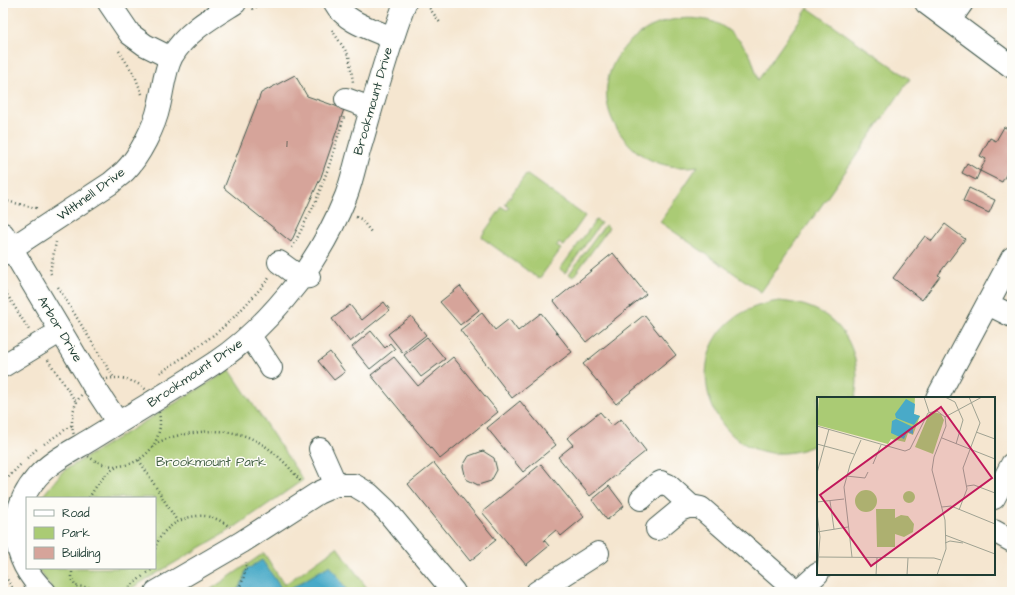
<svg xmlns="http://www.w3.org/2000/svg" width="1015" height="595" viewBox="0 0 1015 595" font-family="'Architects Daughter',sans-serif">
<style>
.green{fill:#aacb74;stroke:#648454}
.water{fill:#49aac8;stroke:#34747e}
.building{fill:#d6a49a}
.lines{fill:none;stroke-linecap:round;stroke-linejoin:round}
.minor-casing{stroke:#3f564b;stroke-width:24}
.path{stroke:#3f564b;stroke-width:2.5;stroke-dasharray:1 3;stroke-linecap:butt}
.minor{stroke:#fff;stroke-width:22}
.labels{text-anchor:middle;dominant-baseline:central;stroke-width:3;stroke-linejoin:round;paint-order:stroke}
.number-label{font-size:11px;fill:#4d574e}
.street-label{font-size:13px;fill:#1f3d34;stroke:#fdfcf7}
.park-label{font-size:13px;fill:#426044;stroke:#fdfcf7}
.inset-road{fill:none;stroke:#9fa292;stroke-width:1}
.view{fill:#c2185b;fill-opacity:0.15;stroke:#c2185b;stroke-width:2}
.inset-edge{fill:none;stroke:#1f3d34;stroke-width:2}
</style>
<rect width="100%" height="100%" fill="#fdfcf7"/>
<filter id="ink" filterUnits="userSpaceOnUse"><feTurbulence type="fractalNoise" baseFrequency=".025" numOctaves="2"/><feDisplacementMap in="SourceGraphic" scale="8" xChannelSelector="R" yChannelSelector="G"/><feConvolveMatrix kernelMatrix="1 2 1 2 8 2 1 2 1" color-interpolation-filters="sRGB"/></filter>
<filter id="wash" filterUnits="userSpaceOnUse"><feTurbulence type="fractalNoise" baseFrequency=".012" numOctaves="4" result="noise"/><feDisplacementMap in="SourceGraphic" scale="16" xChannelSelector="R" yChannelSelector="G"/><feGaussianBlur stdDeviation="0.9" result="paint"/><feColorMatrix in="noise" values="0 0 0 0 0 0 0 0 0 0 0 0 0 0 0 0 0 1.4 0 .05"/><feComposite in="paint" operator="in"/></filter>
<g filter="url(#wash)">
<rect width="100%" height="100%" fill="#f5e6d0"/>
<!-- green -->
<path class="green" d="M 808,8 L 910,79 L 761,292 L 660,222 L 698,166 C 672,170 645,163 627,142 C 571,80 640,0 714,22 C 730,29 743,42 751,57 C 754,65 756,73 758,80 Z
M 526,174 L 585,216 L 564,246 L 559,243 L 556,246 L 561,249 L 539,279 L 481,237 L 502,207 L 507,210 L 509,208 L 505,204 Z
M 596,220 L 601,223 L 565,273 L 560,269 Z
M 605,225 L 609,228 L 573,277 L 569,274 Z
M 779,301 C 788,302 797,303 806,306 C 847,319 863,359 855,398 L 818,398 L 818,444 C 708,495 652,319 779,301 Z
M 230,370 L 303,480 L 232,529 L 125,592 L 55,592 L 37,568 L 155,568 L 155,498 L 41,498 L 63,471 Z
M 337,547 L 370,592 L 207,592 L 264,553 L 284,585 Z"/>
<!-- water -->
<path class="water" d="M 262,560 L 284,592 L 236,592 L 243,581 L 246,570 Z
M 330,565 L 348,592 L 285,592 Z"/>
<g id="blocks">
<!-- building -->
<path class="building" d="M 295,75 L 307,96 L 344,109 L 321,177 L 291,242 L 224,188 L 261,93 Z
M 1004,127 L 1012,131 L 1012,163 L 1002,182 L 980,171 L 986,159 L 980,156 L 990,138 L 996,141 Z
M 967,163 L 980,171 L 976,180 L 962,173 Z
M 969,188 L 995,200 L 989,213 L 963,201 Z
M 945,224 L 965,239 L 938,275 L 940,276 L 922,300 L 893,278 L 925,236 L 932,241 Z
M 613,253 L 646,294 L 586,342 L 554,301 Z
M 460,286 L 479,310 L 460,325 L 440,302 Z
M 384,302 L 390,310 L 350,342 L 332,319 L 350,305 L 362,320 Z
M 482,313 L 495,330 L 509,319 L 518,331 L 541,313 L 572,352 L 512,398 L 460,330 Z
M 644,315 L 676,355 L 616,404 L 583,364 Z
M 411,316 L 426,335 L 403,353 L 388,334 Z
M 371,331 L 385,348 L 390,343 L 395,349 L 370,369 L 352,347 Z
M 427,337 L 445,359 L 421,377 L 404,355 Z
M 330,352 L 345,372 L 334,380 L 318,361 Z
M 394,357 L 418,386 L 453,357 L 498,412 L 440,459 L 371,375 Z
M 520,401 L 556,445 L 523,472 L 487,428 Z
M 600,412 L 612,426 L 621,419 L 646,451 L 590,496 L 558,457 L 573,445 L 567,438 Z
M 483,451 L 494,458 L 497,470 L 491,481 L 478,485 L 466,479 L 463,466 L 469,456 Z
M 434,463 L 496,540 L 470,561 L 408,484 Z
M 541,464 L 584,517 L 561,536 L 556,530 L 544,540 L 549,546 L 526,565 L 482,512 Z
M 609,486 L 624,506 L 607,520 L 592,500 Z"/>
</g>
</g>
<g filter="url(#ink)">
<use href="#blocks" fill-opacity="0" stroke="#3f564b" stroke-width="1"/>
<g class="lines">
<!-- minor casing -->
<g class="minor-casing">
<path id="minor" d="M 109,3 L 130,34 L 145,45 L 171,58
M 335,3 C 346,23 372,29 392,38
M 926,3 L 1012,67
M 950,20 L 962,3
M 346,99 L 371,108
M 3,234 L 93,385 L 118,423
M 3,254 L 111,183 C 115,179 121,175 125,171 C 139,157 155,126 159,106 C 163,90 164,71 172,56 C 187,31 211,18 235,3
M 279,262 L 301,278 L 309,277
M 988,304 L 1012,316
M 250,336 L 271,368
M 3,366 L 61,331
M 937,398 L 1012,258
M 320,449 L 336,485
M 994,498 L 1012,464
M 641,499 L 657,484 L 661,482 L 668,485 L 691,506
M 657,529 L 680,510 L 691,506 L 701,508 L 797,592
M 994,531 L 1012,541
M 45,592 C 11,560 5,514 37,477 C 51,461 72,451 90,440 C 132,414 175,389 216,362 C 249,340 274,313 298,282 C 317,256 334,226 346,196 C 353,178 356,159 362,141 C 375,95 388,48 405,3
M 156,592 L 242,542 L 318,493 L 336,485 L 354,485 L 369,494 L 386,510 L 454,592
M 537,592 L 598,553
M 797,592 L 818,573"/>
</g>
<!-- path -->
<path class="path" d="M 373,3 L 378,3
M 423,4 L 428,6 L 441,24
M 252,9 L 263,3
M 332,30 L 349,56 L 353,82
M 119,51 L 135,76 L 142,94
M 3,196 L 6,201 L 36,208 L 37,210
M 356,217 L 361,219 L 371,232
M 292,248 L 316,201 L 330,163 L 344,117
M 51,274 L 50,272 L 56,242
M 58,287 L 114,378
M 3,288 L 29,330
M 48,360 L 76,402
M 160,373 C 183,357 208,341 230,321 C 244,307 257,293 270,277
M72 422a44 44 0 1 1 88 0a44 44 0 1 1-88 0Z
M 44,444 L 72,425
M 155,445 C 163,438 183,434 193,433 C 243,425 271,443 301,482
M 27,458 L 38,448
M 139,460 L 177,521
M 3,483 L 22,463
M 89,498 C 96,486 104,473 117,467
M 155,549 C 160,528 184,514 205,516 C 215,517 223,522 230,527
M 72,568 L 72,578 L 75,586 L 93,588 L 98,592
M 3,573 L 15,592
M 147,573 L 153,569
M 123,592 L 143,576
M 236,592 C 243,583 246,573 246,562"/>
<!-- minor -->
<use href="#minor" class="minor"/>
</g>
</g>
<g class="labels">
<!-- number labels -->
<g class="number-label">
<text x="287" y="143">1</text>
</g>
<!-- street labels -->
<g class="street-label">
<text transform="translate(373 101) rotate(-74)">Brookmount Drive</text>
<text transform="translate(91 194) rotate(-36)">Withnell Drive</text>
<text transform="translate(60 329) rotate(59)">Arbor Drive</text>
<text transform="translate(195 373) rotate(-34)">Brookmount Drive</text>
</g>
<!-- park labels -->
<g class="park-label">
<text x="211" y="462">Brookmount Park</text>
</g>
</g>
<!-- overview -->
<g transform="translate(817 397)">
<rect width="178" height="178" fill="#f5e6d0"/>
<path d="M 2,0 L 98,0 L 97,17 L 103,19 L 96,38 L 91,36 L 88,45 L 74,42 L 71,47 L 0,28 ZM 117,15 L 124,17 L 127,23 L 116,57 L 98,50 L 112,17 ZM38 104a11 11 0 1 1 22 0a11 11 0 1 1-22 0ZM86 100a6 6 0 1 1 12 0a6 6 0 1 1-12 0ZM 59,112 L 78,112 L 78,121 L 84,118 L 91,119 L 97,127 L 96,135 L 87,140 L 78,137 L 78,150 L 60,150 Z" fill="#aacb74"/>
<path d="M 89,2 L 98,7 L 97,17 L 103,19 L 97,28 L 79,21 L 78,17 ZM 79,22 L 96,30 L 96,37 L 90,35 L 87,42 L 74,36 L 75,24 Z" fill="#49aac8"/>
<path class="inset-road" d="M 107,0 L 112,15M 128,0 L 138,5 L 146,23 L 139,47M 128,20 L 165,0M 0,29 L 88,54 L 93,52 L 111,16 L 120,14 L 128,20 L 129,29 L 117,60 L 115,73 L 128,123 L 129,152 L 120,178M 159,35 L 178,42M 125,41 L 178,62M 0,47 L 37,57M 56,67 L 64,48M 0,76 L 12,32M 29,79 L 48,81 L 51,75M 150,89 L 157,88 L 178,96M 13,104 L 17,132M 0,105 L 27,102M 125,110 L 134,109 L 178,127M 142,113 L 150,92 L 146,71 L 163,26 L 152,0M 0,115 L 3,140 L 0,178M 0,135 L 31,130M 128,138 L 178,157M 128,146 L 133,144 L 146,146M 2,160 L 117,161 L 124,163M 35,160 L 27,90 L 33,68 L 44,43M 59,178 L 60,161M 90,178 L 91,161"/>
<path class="view" d="M 124,10 L 175,81 L 54,169 L 3,98 Z"/>
<rect width="178" height="178" class="inset-edge"/>
</g>
<!-- margin -->
<rect width="1015" height="595" fill="none" stroke="#fdfcf7" stroke-width="16"/>
<!-- legend -->
<rect x="26" y="497" width="130" height="72" fill="#fdfcf7" stroke="#a4b0a9"/>
<rect x="34" y="510" width="20" height="6" fill="#ffffff" stroke="#a4b0a9"/>
<text x="62" y="517" font-size="12" fill="#1f3d34">Road</text>
<rect x="34" y="527" width="20" height="12" fill="#aacb74" stroke="#a4b0a9"/>
<text x="62" y="537" font-size="12" fill="#1f3d34">Park</text>
<rect x="34" y="547" width="20" height="12" fill="#d6a49a" stroke="#a4b0a9"/>
<text x="62" y="557" font-size="12" fill="#1f3d34">Building</text>
</svg>
